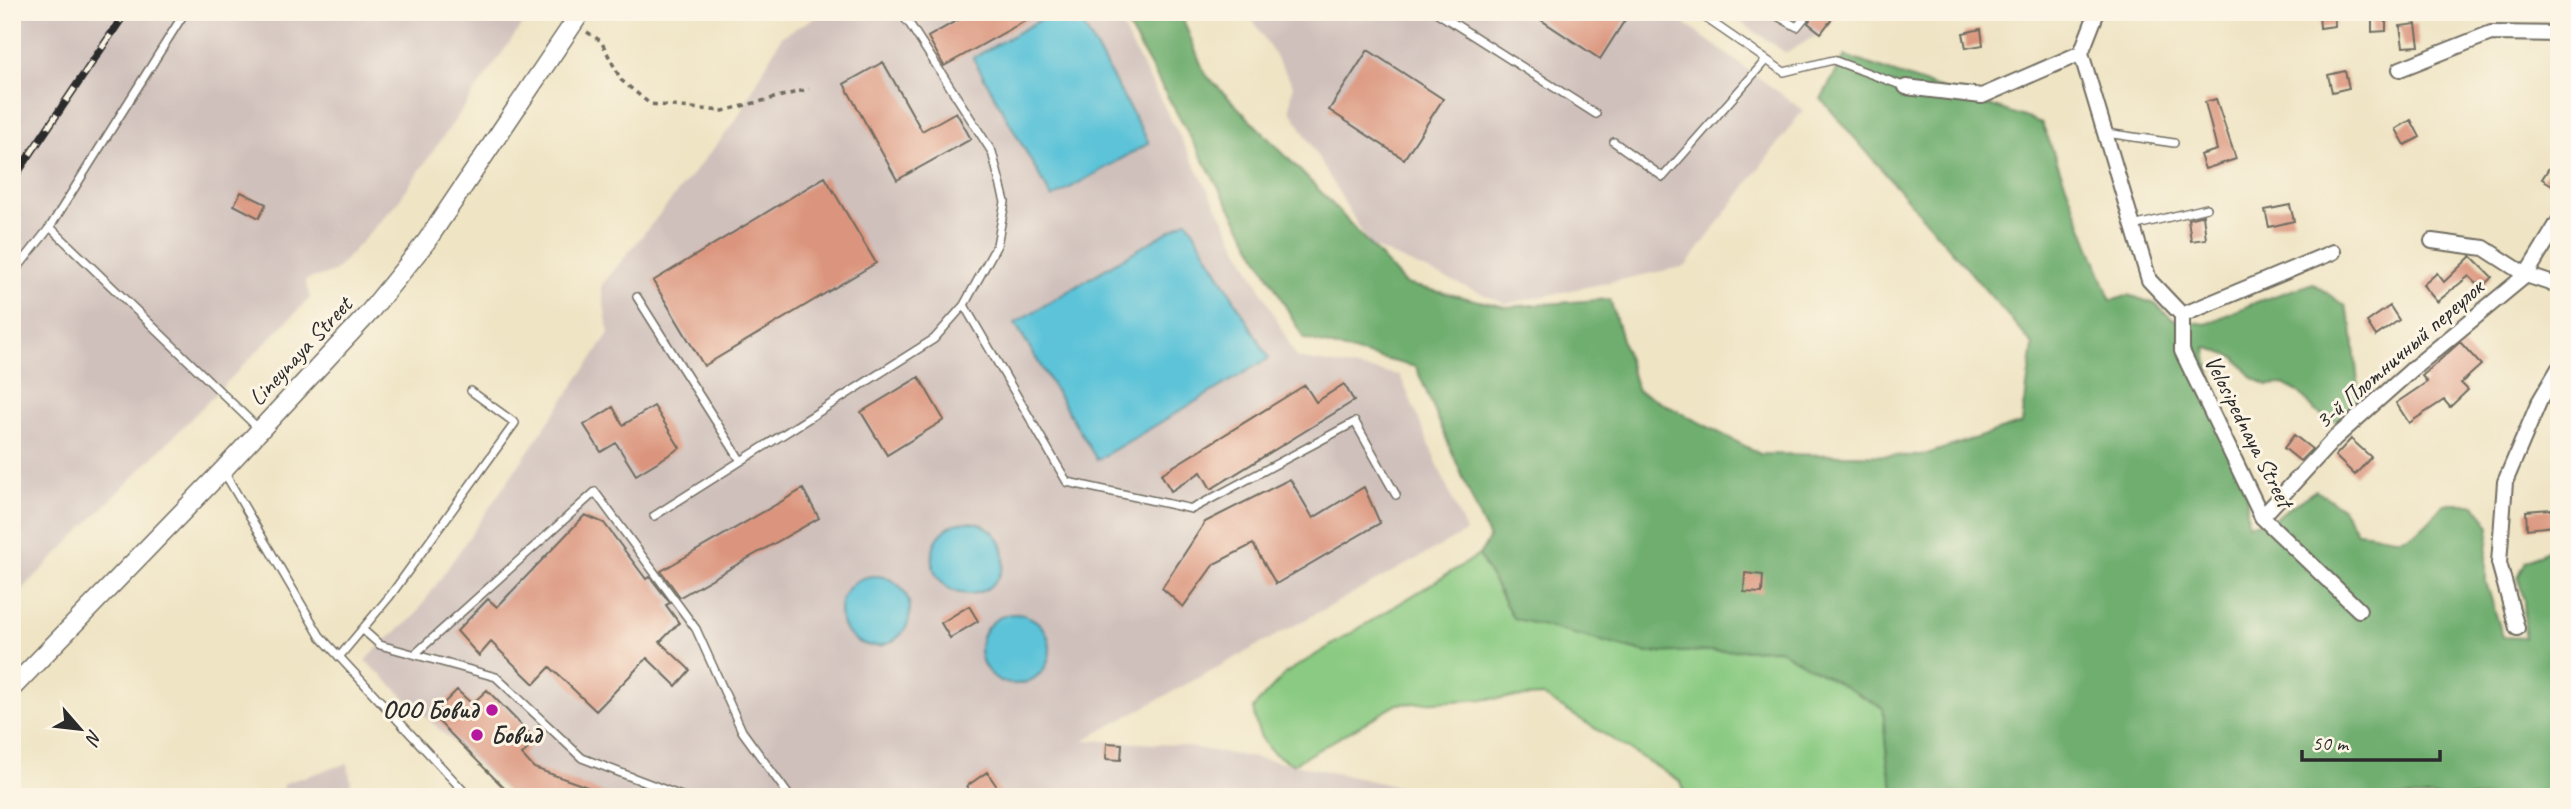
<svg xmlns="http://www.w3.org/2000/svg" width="2571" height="809" viewBox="0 0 2571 809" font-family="Caveat,sans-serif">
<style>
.industrial{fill:#cfc0bb}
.green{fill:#8aca82;stroke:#5a7a56;stroke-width:2}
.forest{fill:#6fae70;stroke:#4d6c4e;stroke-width:2}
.water{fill:#5bc3d8;stroke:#437782;stroke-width:2}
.building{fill:#db957e}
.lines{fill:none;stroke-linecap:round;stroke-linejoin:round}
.service-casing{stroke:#706c61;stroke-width:10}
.minor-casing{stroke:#706c61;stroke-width:18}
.tertiary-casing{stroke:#706c61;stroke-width:21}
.path{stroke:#706c61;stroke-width:3.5;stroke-dasharray:5 5;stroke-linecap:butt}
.service{stroke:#fff;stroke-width:7}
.minor{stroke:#fff;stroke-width:14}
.tertiary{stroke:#fff;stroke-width:18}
.rail-casing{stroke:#2b2b2b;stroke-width:8}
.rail{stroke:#fcf5e5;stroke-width:5;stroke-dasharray:16;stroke-linecap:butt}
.poi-dot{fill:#b5179e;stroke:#fcf5e5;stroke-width:2.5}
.labels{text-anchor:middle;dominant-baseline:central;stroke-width:6;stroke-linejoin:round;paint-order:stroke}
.street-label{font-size:24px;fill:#2b2b2b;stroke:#fcf5e5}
.poi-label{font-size:24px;font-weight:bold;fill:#2b2b2b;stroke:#fcf5e5;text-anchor:end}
</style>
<rect width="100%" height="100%" fill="#fcf5e5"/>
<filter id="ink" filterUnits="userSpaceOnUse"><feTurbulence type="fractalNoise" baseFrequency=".0143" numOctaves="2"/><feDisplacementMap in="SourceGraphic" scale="14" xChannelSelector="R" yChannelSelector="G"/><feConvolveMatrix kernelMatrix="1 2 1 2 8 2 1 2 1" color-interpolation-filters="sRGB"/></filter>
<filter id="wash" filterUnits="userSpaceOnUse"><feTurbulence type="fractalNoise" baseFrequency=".00686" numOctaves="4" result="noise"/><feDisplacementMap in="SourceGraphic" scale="28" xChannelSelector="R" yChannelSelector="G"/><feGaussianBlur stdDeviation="1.57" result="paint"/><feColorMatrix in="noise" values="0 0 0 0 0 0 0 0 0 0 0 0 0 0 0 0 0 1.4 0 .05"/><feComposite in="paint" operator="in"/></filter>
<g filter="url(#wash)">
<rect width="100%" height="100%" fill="#efe4c4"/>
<!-- industrial -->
<path class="industrial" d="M 12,12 L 531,12 L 396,204 L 334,272 L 305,280 L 310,298 L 12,600 Z
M 825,12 L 1114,12 L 1297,358 L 1400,375 L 1466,532 L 1084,740 L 1176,745 L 1293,764 L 1447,797 L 512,797 L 366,661 L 380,645 L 414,617 L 609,334 L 601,286 L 735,122 L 782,36 Z
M 1251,12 L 1669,12 L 1803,110 L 1686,266 L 1506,304 L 1370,246 L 1290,109 L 1293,85 L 1249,14 Z
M 1726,12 L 1837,12 L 1821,33 L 1786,53 Z
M 348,763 L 353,797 L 280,797 L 285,783 Z"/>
<!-- green -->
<path class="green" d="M 1479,555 L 1513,618 L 1647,653 L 1777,648 L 1883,708 C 1885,728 1885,785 1901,797 L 1687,797 L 1681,782 L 1543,696 L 1398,704 L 1293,764 C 1265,752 1257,737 1253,708 L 1286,673 Z"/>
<!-- forest -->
<path class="forest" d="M 1120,12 L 1180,12 L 1205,74 L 1325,196 L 1405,284 L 1506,307 L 1610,299 L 1637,390 L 1760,454 L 1921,456 L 2022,423 L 2033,345 L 1821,99 L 1845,56 L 2042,123 L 2111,301 L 2129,295 L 2155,304 L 2172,319 L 2206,324 L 2259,301 L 2313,283 L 2345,306 L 2352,327 L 2359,393 L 2352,422 L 2331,420 L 2315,411 L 2300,393 L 2283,384 L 2267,385 L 2253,378 L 2236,358 L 2206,347 C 2209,390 2229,423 2242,463 C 2248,481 2246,505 2248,524 L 2268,522 L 2316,490 L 2341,507 L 2357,532 C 2368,532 2393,539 2401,538 C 2420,535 2432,517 2444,504 L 2475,504 L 2490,527 L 2486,559 L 2486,582 L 2503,637 L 2525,638 L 2524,600 L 2518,577 L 2526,561 L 2556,547 L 2559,552 L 2559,797 L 1975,797 L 1953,793 L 1948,797 L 1901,797 C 1885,785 1885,728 1883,708 L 1777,649 L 1647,653 L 1513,618 L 1479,555 L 1489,539 L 1416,367 L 1304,339 Z"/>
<!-- water -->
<path class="water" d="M 1054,12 L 1076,12 L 1149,143 L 1052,198 L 973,58 Z
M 1187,220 L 1269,358 L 1097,460 L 1015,323 Z
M932 558a36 36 0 1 1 72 0a36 36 0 1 1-72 0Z
M840 611a35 35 0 1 1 70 0a35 35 0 1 1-70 0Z
M980 649a35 35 0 1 1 70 0a35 35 0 1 1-70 0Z"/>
<g id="blocks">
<!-- building -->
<path class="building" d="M 972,12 L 1041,12 L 944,66 L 928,37 Z
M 1529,12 L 1630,12 L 1600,59 Z
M 1815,12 L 1837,12 L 1821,33 L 1808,23 Z
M 2319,12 L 2334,12 L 2335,26 L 2320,28 Z
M 2372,12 L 2386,12 L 2386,31 L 2372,32 Z
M 2416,24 L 2419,46 L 2403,47 L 2400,26 Z
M 1981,29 L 1983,45 L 1966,48 L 1963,33 Z
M 1368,50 L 1443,99 L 1404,159 L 1329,110 Z
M 883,62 L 922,131 L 956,112 L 971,139 L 897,180 L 844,84 Z
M 2345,71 L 2349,88 L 2332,92 L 2328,75 Z
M 2216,99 L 2236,159 L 2205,169 L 2200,155 L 2217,150 L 2205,102 Z
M 2411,120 L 2420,137 L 2405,145 L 2396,129 Z
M 2559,152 L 2559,189 L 2542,179 Z
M 825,177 L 876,263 L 704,366 L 653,281 Z
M 241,192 L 266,204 L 259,218 L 234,205 Z
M 2290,205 L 2294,221 L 2269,227 L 2265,210 Z
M 2203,215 L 2206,239 L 2191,241 L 2188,219 Z
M 2471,256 L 2492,277 L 2481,288 L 2469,276 L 2437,302 L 2423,285 L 2437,273 L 2444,282 Z
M 2390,306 L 2399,320 L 2376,336 L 2367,322 Z
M 2460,342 L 2481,365 L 2461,383 L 2468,390 L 2450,407 L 2444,400 L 2409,423 L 2396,403 L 2427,382 L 2422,376 Z
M 919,377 L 944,420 L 887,455 L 861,412 Z
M 1344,384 L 1354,401 L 1211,489 L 1201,472 L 1171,491 L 1161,474 L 1305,385 L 1316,402 Z
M 654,406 L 680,448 L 636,475 L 616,443 L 601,452 L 584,425 L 613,407 L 623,425 Z
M 2294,435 L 2312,449 L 2300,461 L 2284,448 Z
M 2351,439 L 2371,457 L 2355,475 L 2335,456 Z
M 1290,479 L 1313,518 L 1364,487 L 1380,523 L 1276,584 L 1253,544 L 1214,564 L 1183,607 L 1162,588 L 1205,522 Z
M 803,489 L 819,518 L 680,597 L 661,571 Z
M 2551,509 L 2553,526 L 2527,529 L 2526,511 Z
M 585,515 L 604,523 L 646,579 L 650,577 L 670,603 L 666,605 L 679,623 L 660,642 L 690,670 L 676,686 L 647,658 L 596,711 L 550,667 L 534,684 L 491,642 L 479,656 L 457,631 L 488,599 L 497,607 Z
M 1745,573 L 1763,575 L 1762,593 L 1744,592 Z
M 969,606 L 978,621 L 950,638 L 941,623 Z
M 457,690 L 472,704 L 487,690 L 536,740 L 522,755 L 534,768 L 610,795 L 610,797 L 513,797 L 432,715 Z
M 1107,743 L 1122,744 L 1121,760 L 1106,759 Z
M 987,772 L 1004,797 L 974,797 L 967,786 Z"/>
</g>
</g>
<g filter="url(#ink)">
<use href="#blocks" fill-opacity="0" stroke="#706c61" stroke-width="2"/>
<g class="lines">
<!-- service casing -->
<g class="service-casing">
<path id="service" d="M 185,12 L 50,227 L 260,430
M 1436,12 L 1596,114
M 1697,12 L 1784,72 L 1833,60 L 1906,87
M 1770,12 L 1797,27 L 1809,12
M 906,20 L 921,12
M 2106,133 L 2174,143
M 1614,142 L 1663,177 L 1766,60
M 2133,226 L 2207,208
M 12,275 L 50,227
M 637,297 L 741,461
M 964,305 L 1067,482 L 1192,509 L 1355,422 L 1396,495
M 224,472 L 320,636 L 469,797
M 654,516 L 934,339 L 964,305 L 997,245 L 1005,202 L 992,152 L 902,12
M 362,629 L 380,645 L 496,677 L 582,758 L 684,797
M 415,654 L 595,492 L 696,629 L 742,731 L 790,797
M 339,657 L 390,596 L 515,423 L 471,391"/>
</g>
<!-- minor casing -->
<g class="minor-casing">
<path id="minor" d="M 2097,12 L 2081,53 L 2149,280 L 2182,315 L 2182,351 L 2262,517 L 2359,610
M 2400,69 L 2491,33 L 2559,34
M 1906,87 L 1982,96 L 2081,53
M 2432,241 L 2484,248 L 2526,275 L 2559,286
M 2182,315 L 2333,252
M 2262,517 L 2335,438 L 2416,366 L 2526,275 L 2559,221
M 2517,628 L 2499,563 L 2505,482 L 2539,402 L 2559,368"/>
</g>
<!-- tertiary casing -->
<g class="tertiary-casing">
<path id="tertiary" d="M 12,688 L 223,470 L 367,315 L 426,242 L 581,12"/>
</g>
<!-- path -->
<path class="path" d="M 587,32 L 601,41 L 621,80 L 650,104 L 723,111 L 809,89"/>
<!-- service -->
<use href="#service" class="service"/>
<!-- minor -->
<use href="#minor" class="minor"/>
<!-- tertiary -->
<use href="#tertiary" class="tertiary"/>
<!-- rail casing -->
<g class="rail-casing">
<path id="rail" d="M 12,181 L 126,12"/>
</g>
<!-- rail -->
<use href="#rail" class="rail"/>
</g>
</g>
<!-- markers -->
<g class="poi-dot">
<circle cx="492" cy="710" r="7"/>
<circle cx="477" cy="735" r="7"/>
</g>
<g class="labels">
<!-- street labels -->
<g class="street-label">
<text transform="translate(300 351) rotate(-47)">Lineynaya Street</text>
<text transform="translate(2399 354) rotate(-41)">3-й Плотничный переулок</text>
<text transform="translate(2249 431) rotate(63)">Velosipednaya Street</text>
</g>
<!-- poi labels -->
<g class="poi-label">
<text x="478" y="710">ООО Бовид</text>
<text x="491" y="735" text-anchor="start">Бовид</text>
</g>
</g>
<!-- margin -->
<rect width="2571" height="809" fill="none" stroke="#fcf5e5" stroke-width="42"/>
<!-- north arrow -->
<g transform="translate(80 729) rotate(118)" stroke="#fcf5e5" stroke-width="5" paint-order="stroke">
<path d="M0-5L12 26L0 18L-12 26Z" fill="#2b2b2b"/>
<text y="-10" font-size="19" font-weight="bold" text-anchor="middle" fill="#2b2b2b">N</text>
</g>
<!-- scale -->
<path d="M2302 750v10h138v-10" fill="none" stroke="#2b2b2b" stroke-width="3.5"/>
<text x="2312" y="750" font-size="21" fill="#2b2b2b" stroke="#fcf5e5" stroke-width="5" paint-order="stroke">50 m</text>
</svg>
